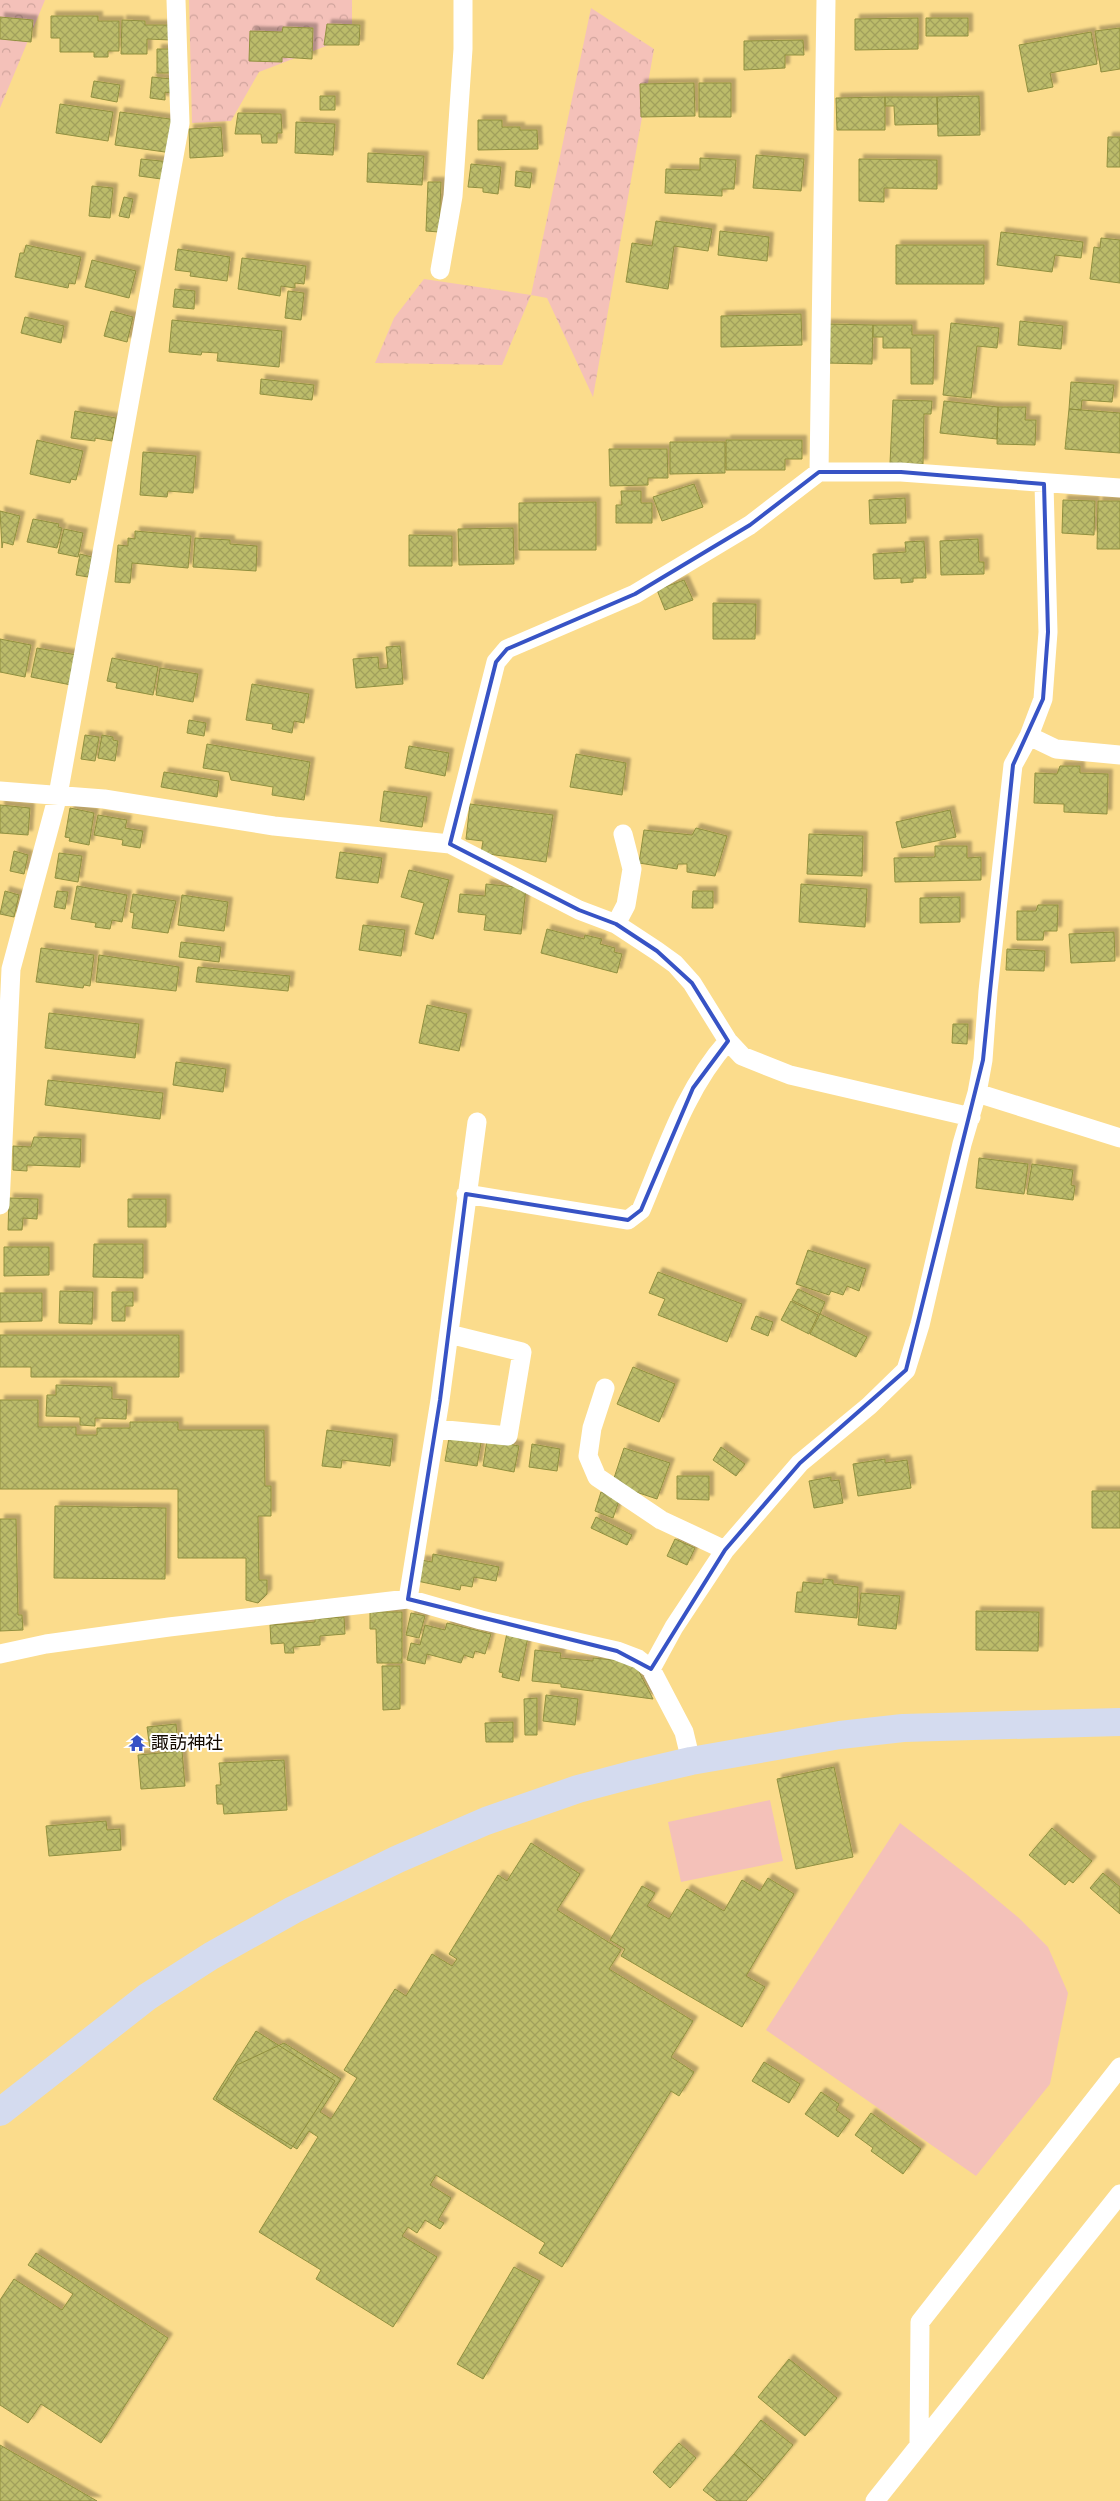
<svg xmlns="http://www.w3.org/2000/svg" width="1120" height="2501" viewBox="0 0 1120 2501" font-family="Signika,'Noto Sans JP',sans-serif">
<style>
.green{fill:#f4c1b9}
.forest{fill:url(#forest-crowns)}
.building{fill:url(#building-cross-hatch);stroke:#91903f;filter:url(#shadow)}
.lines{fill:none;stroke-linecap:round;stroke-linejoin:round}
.street{stroke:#fff;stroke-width:19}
.secondary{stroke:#d4dbef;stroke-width:28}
.marked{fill:none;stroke:#3753c5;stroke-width:4;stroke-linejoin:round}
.labels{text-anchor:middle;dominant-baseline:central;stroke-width:4;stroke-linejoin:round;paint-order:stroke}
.poi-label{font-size:18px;fill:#130a00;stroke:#fff;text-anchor:start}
</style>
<defs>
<pattern id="forest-crowns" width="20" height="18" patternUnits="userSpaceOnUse" patternTransform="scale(1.25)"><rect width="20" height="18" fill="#f4c1b9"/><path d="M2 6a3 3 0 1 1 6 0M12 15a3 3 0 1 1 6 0" fill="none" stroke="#d0a49d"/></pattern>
<pattern id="building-cross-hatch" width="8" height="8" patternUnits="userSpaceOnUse" patternTransform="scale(1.25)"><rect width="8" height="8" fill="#bcbc6b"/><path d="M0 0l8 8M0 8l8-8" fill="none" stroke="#a1a05b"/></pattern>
<filter id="shadow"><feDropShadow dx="4.5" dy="-4.5" stdDeviation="1" flood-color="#0004"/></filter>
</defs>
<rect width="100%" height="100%" fill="#fbdc8c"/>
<!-- green -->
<path class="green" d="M 770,1800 L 783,1861 L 681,1882 L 668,1822 Z
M 900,1823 L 966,1874 L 1019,1918 L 1048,1947 L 1068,1993 L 1050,2084 L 976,2176 L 766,2030 Z"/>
<!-- forest -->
<path class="forest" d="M 0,0 L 45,0 L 0,108 Z
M 189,0 L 352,0 L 352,36 L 259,72 L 231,121 L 192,123 Z
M 591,8 L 654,49 L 593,397 L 547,298 L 531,295 L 502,365 L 375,363 L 394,318 L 424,279 L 531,295 Z"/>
<!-- building -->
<path class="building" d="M 51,16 L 98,16 L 98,21 L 119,21 L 119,51 L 108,51 L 108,57 L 94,57 L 94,52 L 60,52 L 60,38 L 51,38 Z
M 0,17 L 33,20 L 31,42 L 0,39 Z
M 918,18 L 918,49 L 855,50 L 855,19 Z
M 926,18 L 968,18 L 968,36 L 926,36 Z
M 122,20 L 145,21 L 145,25 L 171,25 L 171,40 L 147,39 L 147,54 L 121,54 Z
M 327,24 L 360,25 L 359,45 L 324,45 Z
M 283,27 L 313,28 L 312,59 L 282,57 L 282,62 L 249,61 L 250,31 L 282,32 Z
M 1120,28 L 1120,69 L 1101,72 L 1095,31 Z
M 1091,32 L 1097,64 L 1050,73 L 1053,87 L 1028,92 L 1019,45 Z
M 803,40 L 804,55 L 785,55 L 785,68 L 744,70 L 744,41 Z
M 157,49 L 175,49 L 175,73 L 157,73 Z
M 152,77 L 171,79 L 170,93 L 165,92 L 165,100 L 150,98 Z
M 94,81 L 120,85 L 117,102 L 91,97 Z
M 694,83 L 695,116 L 641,117 L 640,84 Z
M 699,83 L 731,83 L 731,117 L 699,117 Z
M 320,96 L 335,96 L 335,110 L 320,110 Z
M 979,96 L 980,135 L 938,136 L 937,97 Z
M 885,97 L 885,130 L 837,130 L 836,98 Z
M 885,97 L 937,97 L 938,124 L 895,125 L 894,106 L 885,106 Z
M 60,104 L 113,112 L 108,141 L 56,133 Z
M 120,112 L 177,120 L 172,153 L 115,145 Z
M 238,113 L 281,114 L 282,133 L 277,133 L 277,143 L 262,143 L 261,134 L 235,134 Z
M 478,120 L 502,120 L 502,127 L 520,127 L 520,130 L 537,130 L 538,149 L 478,150 Z
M 296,122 L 335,124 L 333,155 L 295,153 Z
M 221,127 L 223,156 L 190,158 L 189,129 Z
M 1108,137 L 1120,137 L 1120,167 L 1107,167 Z
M 368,153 L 424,156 L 422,185 L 367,182 Z
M 756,155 L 804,159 L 801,191 L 753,188 Z
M 700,158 L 736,160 L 734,189 L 722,189 L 722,196 L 665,193 L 666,169 L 700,170 Z
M 141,159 L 171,162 L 169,180 L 139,176 Z
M 859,159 L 937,160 L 937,189 L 884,188 L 884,202 L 859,201 Z
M 471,164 L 501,167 L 498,194 L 483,192 L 483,188 L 468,187 Z
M 516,171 L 532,173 L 530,188 L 515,186 Z
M 428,182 L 441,182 L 439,232 L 426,231 Z
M 92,186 L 113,188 L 110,218 L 89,216 Z
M 124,197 L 133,199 L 129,218 L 119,216 Z
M 656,221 L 712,229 L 708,251 L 674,246 L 668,289 L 626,282 L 632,243 L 652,246 Z
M 720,231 L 769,237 L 767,261 L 718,255 Z
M 1001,232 L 1083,242 L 1081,258 L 1055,255 L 1052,272 L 997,265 Z
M 1101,238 L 1120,240 L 1120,283 L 1090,279 L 1094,247 L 1100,248 Z
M 26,245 L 81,257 L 75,284 L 69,283 L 68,288 L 15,277 L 20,253 L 24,253 Z
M 896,245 L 984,245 L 984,284 L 896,284 Z
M 178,249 L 230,257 L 227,281 L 190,276 L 191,272 L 175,270 Z
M 242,258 L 306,266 L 304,284 L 295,283 L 295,288 L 281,286 L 280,296 L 238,289 Z
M 92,260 L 136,271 L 129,298 L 85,287 Z
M 175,289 L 195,291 L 194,309 L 173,307 Z
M 288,291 L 304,293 L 301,320 L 285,318 Z
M 111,311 L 133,317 L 127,342 L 104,336 Z
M 801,314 L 802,345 L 721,347 L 721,316 Z
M 25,317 L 64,326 L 61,343 L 21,333 Z
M 172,320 L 282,331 L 279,367 L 217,361 L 218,353 L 202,352 L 201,355 L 169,352 Z
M 1020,321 L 1063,326 L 1061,349 L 1018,345 Z
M 951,323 L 999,328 L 997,348 L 977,346 L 971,398 L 943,395 Z
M 826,324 L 873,325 L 872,364 L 825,363 Z
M 873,325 L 912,325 L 912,335 L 934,335 L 933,384 L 911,384 L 911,348 L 883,348 L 883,337 L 873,337 Z
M 261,379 L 314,385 L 312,400 L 260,394 Z
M 1071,382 L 1114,385 L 1112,402 L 1082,400 L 1081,410 L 1069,409 Z
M 893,400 L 932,401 L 931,414 L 924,414 L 923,464 L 890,463 Z
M 944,401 L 998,407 L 997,439 L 940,433 Z
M 998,407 L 1026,407 L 1025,420 L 1036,420 L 1035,445 L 997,444 Z
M 1069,409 L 1120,413 L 1120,453 L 1065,449 Z
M 75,411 L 116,418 L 112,441 L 95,438 L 95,441 L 71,438 Z
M 37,440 L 83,451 L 76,480 L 71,479 L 70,483 L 30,474 Z
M 726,440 L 802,440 L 802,459 L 785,459 L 785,470 L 726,470 Z
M 670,442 L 725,442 L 725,473 L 670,474 Z
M 609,449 L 667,449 L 668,478 L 648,478 L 648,485 L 610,486 Z
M 143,452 L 196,456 L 193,493 L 168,491 L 167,497 L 140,495 Z
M 694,484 L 703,507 L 662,521 L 653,497 Z
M 621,491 L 641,491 L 641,503 L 652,503 L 652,523 L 616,523 L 616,505 L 622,505 Z
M 905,498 L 906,523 L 870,524 L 869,500 Z
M 1063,500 L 1095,501 L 1094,535 L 1062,533 Z
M 1098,501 L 1120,501 L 1120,549 L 1097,549 Z
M 596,502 L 596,550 L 519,550 L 519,503 Z
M 0,511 L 20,516 L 13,545 L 3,542 L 2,548 Z
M 33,519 L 59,524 L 58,527 L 62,528 L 57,548 L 27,542 Z
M 513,528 L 514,564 L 459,565 L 458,529 Z
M 64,529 L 83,533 L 78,557 L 58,553 Z
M 135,531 L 191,536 L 188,568 L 132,563 L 130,583 L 115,582 L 118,545 L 128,546 L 128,538 L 135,539 Z
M 409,535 L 452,536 L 452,566 L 409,566 Z
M 195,538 L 230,540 L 230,544 L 257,546 L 256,571 L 193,567 Z
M 978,539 L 979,562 L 984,562 L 984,574 L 941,575 L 940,541 Z
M 924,541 L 926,578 L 913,578 L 913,582 L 901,583 L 901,578 L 874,579 L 873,554 L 906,552 L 905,542 Z
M 80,554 L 92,557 L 88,577 L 76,575 Z
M 684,580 L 693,600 L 665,610 L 657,590 Z
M 713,603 L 756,604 L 755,639 L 713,639 Z
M 0,639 L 31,645 L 25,677 L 0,672 Z
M 400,646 L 403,684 L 356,688 L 353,659 L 378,657 L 379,669 L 388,668 L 386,647 Z
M 37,648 L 77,655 L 71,685 L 31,677 Z
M 112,658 L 158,667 L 153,695 L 116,688 L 117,683 L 107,681 Z
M 160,668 L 198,674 L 193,702 L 156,695 Z
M 252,684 L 309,694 L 304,723 L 294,721 L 292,733 L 272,729 L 273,724 L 246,720 Z
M 189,720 L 206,723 L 204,736 L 187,733 Z
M 85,735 L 99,737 L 95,761 L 81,759 Z
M 102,735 L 113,737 L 113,740 L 118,741 L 115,761 L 98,758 Z
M 207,744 L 310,762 L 304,800 L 272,795 L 273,787 L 231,780 L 229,772 L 203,768 Z
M 409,746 L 449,753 L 445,776 L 405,768 Z
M 576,754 L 626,763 L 622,795 L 570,787 Z
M 1060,766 L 1080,766 L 1080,773 L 1108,774 L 1107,814 L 1064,812 L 1064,804 L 1034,803 L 1035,773 L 1057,774 Z
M 164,772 L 219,781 L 217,797 L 161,787 Z
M 384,791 L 427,797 L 422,827 L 380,821 Z
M 470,804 L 553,815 L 546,862 L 481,853 L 483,841 L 466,839 Z
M 0,805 L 30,808 L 28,835 L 0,833 Z
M 70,808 L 94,813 L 89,845 L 69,841 L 70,838 L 65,837 Z
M 950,810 L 956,837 L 902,848 L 896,822 Z
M 98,815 L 127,820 L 125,828 L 143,831 L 140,848 L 122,845 L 123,840 L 94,835 Z
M 696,828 L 727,836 L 715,876 L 687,872 L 687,864 L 678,864 L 677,869 L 639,863 L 644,830 L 692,835 Z
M 809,834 L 863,836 L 862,876 L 807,874 Z
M 935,846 L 967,846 L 967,858 L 981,857 L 981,880 L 895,882 L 894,858 L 935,857 Z
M 14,851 L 28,855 L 24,874 L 10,871 Z
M 340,852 L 382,858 L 378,883 L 336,878 Z
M 59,853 L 82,856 L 78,882 L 55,878 Z
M 409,870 L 449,880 L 433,939 L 415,934 L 424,903 L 401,897 Z
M 486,884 L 526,888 L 521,934 L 484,930 L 486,915 L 458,912 L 460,894 L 485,896 Z
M 801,884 L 867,889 L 865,927 L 799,922 Z
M 77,886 L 127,895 L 122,922 L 112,920 L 110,929 L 95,927 L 96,923 L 71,919 Z
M 5,891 L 19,895 L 14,917 L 0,914 Z
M 57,891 L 68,892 L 65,909 L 54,907 Z
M 693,891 L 713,891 L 713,908 L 692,908 Z
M 133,894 L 176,901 L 168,933 L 132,928 L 134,913 L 130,912 Z
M 182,895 L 228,902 L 224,931 L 178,925 Z
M 960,897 L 960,922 L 920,923 L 920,898 Z
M 1038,905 L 1058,905 L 1057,931 L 1044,931 L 1043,940 L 1017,940 L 1017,911 L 1036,911 Z
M 363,925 L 405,930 L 401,956 L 359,950 Z
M 547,929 L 584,939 L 585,935 L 602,939 L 600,944 L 615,948 L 614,952 L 622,954 L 617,973 L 541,953 Z
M 1114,932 L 1115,961 L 1071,963 L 1069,934 Z
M 181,942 L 221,947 L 219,962 L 179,957 Z
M 41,948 L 94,955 L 90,986 L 84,985 L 83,988 L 36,982 Z
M 1007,949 L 1045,951 L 1044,971 L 1006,970 Z
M 99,955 L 179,967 L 176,991 L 96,982 Z
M 198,967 L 290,976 L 288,991 L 196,982 Z
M 427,1005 L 467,1014 L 459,1051 L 419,1043 Z
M 49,1013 L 139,1024 L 135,1058 L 45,1048 Z
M 953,1024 L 968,1024 L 967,1044 L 952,1043 Z
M 176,1062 L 226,1069 L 223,1092 L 173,1085 Z
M 48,1080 L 163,1093 L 160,1119 L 45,1105 Z
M 34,1137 L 81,1139 L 80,1167 L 27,1165 L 27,1171 L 13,1170 L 13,1146 L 31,1147 Z
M 979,1158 L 1028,1164 L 1024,1194 L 976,1188 Z
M 1032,1164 L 1073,1170 L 1071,1185 L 1075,1186 L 1073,1200 L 1027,1194 Z
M 9,1198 L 38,1199 L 37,1219 L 23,1218 L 22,1230 L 8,1230 Z
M 128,1199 L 166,1199 L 166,1227 L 128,1227 Z
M 94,1244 L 143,1244 L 143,1278 L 93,1277 Z
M 4,1247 L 49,1247 L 49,1275 L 4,1276 Z
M 808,1250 L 866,1269 L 859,1291 L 847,1286 L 843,1295 L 831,1291 L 829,1295 L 796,1284 Z
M 658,1272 L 742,1304 L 727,1342 L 658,1315 L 665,1299 L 649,1293 Z
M 798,1289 L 825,1302 L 820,1314 L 792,1300 Z
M 60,1291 L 93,1292 L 92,1324 L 59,1323 Z
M 112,1292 L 133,1292 L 133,1306 L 125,1306 L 125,1321 L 112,1321 Z
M 0,1293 L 42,1293 L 42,1321 L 0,1322 Z
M 791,1301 L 818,1315 L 809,1334 L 781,1320 Z
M 820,1314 L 867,1337 L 856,1357 L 810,1334 Z
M 756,1316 L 773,1322 L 768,1336 L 751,1329 Z
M 0,1335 L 179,1335 L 179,1377 L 31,1377 L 31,1367 L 0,1367 Z
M 633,1367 L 675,1384 L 659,1422 L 617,1404 Z
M 56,1385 L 112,1387 L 112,1399 L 127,1400 L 126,1419 L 95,1418 L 95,1426 L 80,1425 L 80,1417 L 46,1416 L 47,1395 L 56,1395 Z
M 0,1400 L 38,1400 L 38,1427 L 76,1427 L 76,1435 L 97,1435 L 97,1428 L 130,1428 L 130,1422 L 178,1422 L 178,1430 L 264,1430 L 265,1486 L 271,1486 L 271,1516 L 258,1516 L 259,1580 L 267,1580 L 267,1594 L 258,1603 L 246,1600 L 246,1558 L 178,1558 L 178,1489 L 0,1489 Z
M 327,1430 L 393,1439 L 390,1466 L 342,1460 L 341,1468 L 322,1466 Z
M 450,1432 L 482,1437 L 477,1466 L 445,1461 Z
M 487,1440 L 519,1446 L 514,1472 L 483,1466 Z
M 532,1444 L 560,1449 L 557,1471 L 529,1467 Z
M 721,1447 L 745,1464 L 736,1476 L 713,1460 Z
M 624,1448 L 670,1463 L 657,1499 L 612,1484 Z
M 885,1459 L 885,1463 L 907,1460 L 911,1488 L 858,1496 L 853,1464 Z
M 677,1476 L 709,1476 L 709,1500 L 677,1499 Z
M 831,1477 L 831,1481 L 839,1480 L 843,1503 L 814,1508 L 809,1481 Z
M 1092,1491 L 1120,1491 L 1120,1528 L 1092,1528 Z
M 601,1492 L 620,1498 L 613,1518 L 595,1511 Z
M 55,1506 L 166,1508 L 165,1579 L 54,1578 Z
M 596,1517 L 632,1535 L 627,1545 L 591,1528 Z
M 0,1519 L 16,1519 L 18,1615 L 22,1615 L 23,1630 L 0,1631 Z
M 675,1539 L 695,1548 L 687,1565 L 667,1556 Z
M 433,1554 L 499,1567 L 496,1581 L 474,1577 L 472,1587 L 461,1585 L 460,1590 L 417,1581 L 421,1560 L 432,1562 Z
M 823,1579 L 833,1580 L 833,1584 L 858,1587 L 857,1618 L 795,1612 L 797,1592 L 802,1592 L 803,1582 L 823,1584 Z
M 861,1593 L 900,1596 L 896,1629 L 858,1625 Z
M 976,1611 L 1039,1612 L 1038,1651 L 976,1650 Z
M 370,1612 L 402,1612 L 402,1663 L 377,1663 L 376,1629 L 370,1629 Z
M 411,1613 L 425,1616 L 419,1638 L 406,1635 Z
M 344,1617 L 345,1634 L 320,1636 L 320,1645 L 293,1647 L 294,1653 L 285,1653 L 284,1643 L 271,1644 L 270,1625 L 315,1622 L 315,1619 Z
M 447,1623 L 491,1634 L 485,1654 L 475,1651 L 473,1658 L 464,1655 L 461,1663 L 427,1654 L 425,1664 L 407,1660 L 411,1643 L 420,1645 L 425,1625 L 445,1630 Z
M 507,1633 L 528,1637 L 519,1681 L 502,1677 L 503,1673 L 499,1672 Z
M 535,1650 L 561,1653 L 560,1658 L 593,1661 L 593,1658 L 634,1662 L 653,1699 L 561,1687 L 561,1684 L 532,1681 Z
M 382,1666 L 400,1666 L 400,1709 L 383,1710 Z
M 546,1695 L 578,1699 L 575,1725 L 543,1721 Z
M 537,1698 L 537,1735 L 525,1735 L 524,1699 Z
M 513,1722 L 513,1742 L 486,1742 L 485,1723 Z
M 176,1724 L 178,1746 L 150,1749 L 147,1727 Z
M 182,1751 L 185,1786 L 141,1789 L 138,1755 Z
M 284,1760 L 287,1810 L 224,1814 L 223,1804 L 217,1804 L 216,1785 L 221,1785 L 219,1763 Z
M 834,1767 L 853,1857 L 796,1869 L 777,1779 Z
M 106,1821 L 107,1830 L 120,1829 L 121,1850 L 49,1856 L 46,1826 Z
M 1052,1828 L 1092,1861 L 1073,1883 L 1069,1880 L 1065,1885 L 1029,1855 Z
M 531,1843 L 580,1874 L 557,1910 L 621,1950 L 609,1969 L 693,2021 L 671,2057 L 694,2072 L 679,2096 L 671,2091 L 562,2267 L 539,2253 L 545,2243 L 436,2175 L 430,2185 L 451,2198 L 438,2220 L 444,2223 L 440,2229 L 425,2220 L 417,2233 L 408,2227 L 402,2236 L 437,2257 L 393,2327 L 316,2279 L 321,2270 L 259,2232 L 318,2137 L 309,2131 L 297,2149 L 216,2099 L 237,2065 L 284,2043 L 341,2079 L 320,2112 L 331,2119 L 357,2078 L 344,2070 L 395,1989 L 406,1996 L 432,1954 L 452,1966 L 457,1959 L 449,1954 L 498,1875 L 507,1881 Z
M 1103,1873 L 1120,1887 L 1120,1914 L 1090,1888 Z
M 768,1878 L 794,1894 L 746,1976 L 765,1987 L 742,2027 L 621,1956 L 625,1949 L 610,1940 L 642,1886 L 655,1893 L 647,1906 L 669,1919 L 687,1889 L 724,1911 L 742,1880 L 760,1891 Z
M 256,2031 L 335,2081 L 291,2149 L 213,2099 Z
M 764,2062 L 800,2084 L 789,2103 L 752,2081 Z
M 821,2092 L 839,2104 L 836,2110 L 850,2120 L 838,2137 L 805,2114 Z
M 871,2113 L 921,2149 L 903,2174 L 871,2151 L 873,2148 L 855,2135 Z
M 36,2253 L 168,2338 L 101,2443 L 41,2404 L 28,2423 L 0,2405 L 0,2300 L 14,2279 L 62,2310 L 73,2294 L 28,2265 Z
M 514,2267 L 540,2281 L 483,2379 L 457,2364 Z
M 789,2359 L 837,2398 L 805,2436 L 758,2397 Z
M 761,2420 L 793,2445 L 764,2480 L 734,2454 Z
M 679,2443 L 696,2458 L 670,2488 L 653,2472 Z
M 0,2445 L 97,2501 L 0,2501 Z
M 734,2454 L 764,2480 L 746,2501 L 717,2501 L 703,2490 Z"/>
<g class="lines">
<!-- street -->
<path class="street" d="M 440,270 L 453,196 L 463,49 L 463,0
M 819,472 L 826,0
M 1029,736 L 1056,749 L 1120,755
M 0,791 L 104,799 L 274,826 L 450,844 L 579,910 L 616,924 L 657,951 L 675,964 L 692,983 L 728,1041 L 742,1056 L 790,1075 L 971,1117
M 450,844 L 496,662 L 507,649 L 635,594 L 750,525 L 819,472 L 901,472 L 1120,488
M 616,924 L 626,905 L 632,869 L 623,834
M 977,1093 L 1120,1138
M 466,1194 L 628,1220 L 641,1210 C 666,1151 685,1089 728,1041
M 0,1205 L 11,969 L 58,795 L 180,123 L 176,0
M 605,1388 L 592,1428 L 588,1456 L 597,1477 L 661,1520 L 725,1550
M 436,1429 L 508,1436 L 522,1352 L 449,1334
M 408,1599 L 440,1400 L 477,1122
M 0,1654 L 46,1644 L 169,1627 L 408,1599 L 481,1620 L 617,1651 L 638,1659 L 651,1669 L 684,1732 L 691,1761
M 651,1669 L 674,1627 L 725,1550 L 800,1463 L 869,1406 L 906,1370 L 920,1325 L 962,1144 L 977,1093 L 983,1060 L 988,991 L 1013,765 L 1029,736 L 1043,699 L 1048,632 L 1044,484
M 919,2445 L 920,2322 L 1120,2067
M 875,2501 L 1120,2194"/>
<!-- secondary -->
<path class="secondary" d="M 0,2112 L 147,1997 L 211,1956 L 293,1910 L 398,1859 L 486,1821 L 578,1789 L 631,1775 L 691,1761 L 840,1735 L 903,1728 L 1120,1722"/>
</g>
<!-- marked area -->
<path class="marked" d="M 819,472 L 901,472 L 1044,484 L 1048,632 L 1043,699 L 1013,765 L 983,1060 L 906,1370 L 800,1463 L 725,1550 L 651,1669 L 617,1651 L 408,1599 L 440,1400 L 466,1194 L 628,1220 L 641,1210 L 693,1088 L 728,1041 L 692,983 L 657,951 L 616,924 L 579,910 L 450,844 L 496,662 L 507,649 L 635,594 L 750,525 Z"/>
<!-- icons -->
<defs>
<g id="temple-bare" transform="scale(1.35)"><path d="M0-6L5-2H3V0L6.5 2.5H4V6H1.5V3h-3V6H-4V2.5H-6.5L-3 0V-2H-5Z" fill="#3753c5" stroke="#fff" stroke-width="2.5" paint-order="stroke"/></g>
</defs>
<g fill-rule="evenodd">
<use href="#temple-bare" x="137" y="1743"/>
</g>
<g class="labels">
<!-- poi labels -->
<g class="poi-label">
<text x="151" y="1743">諏訪神社</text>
</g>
</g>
</svg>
